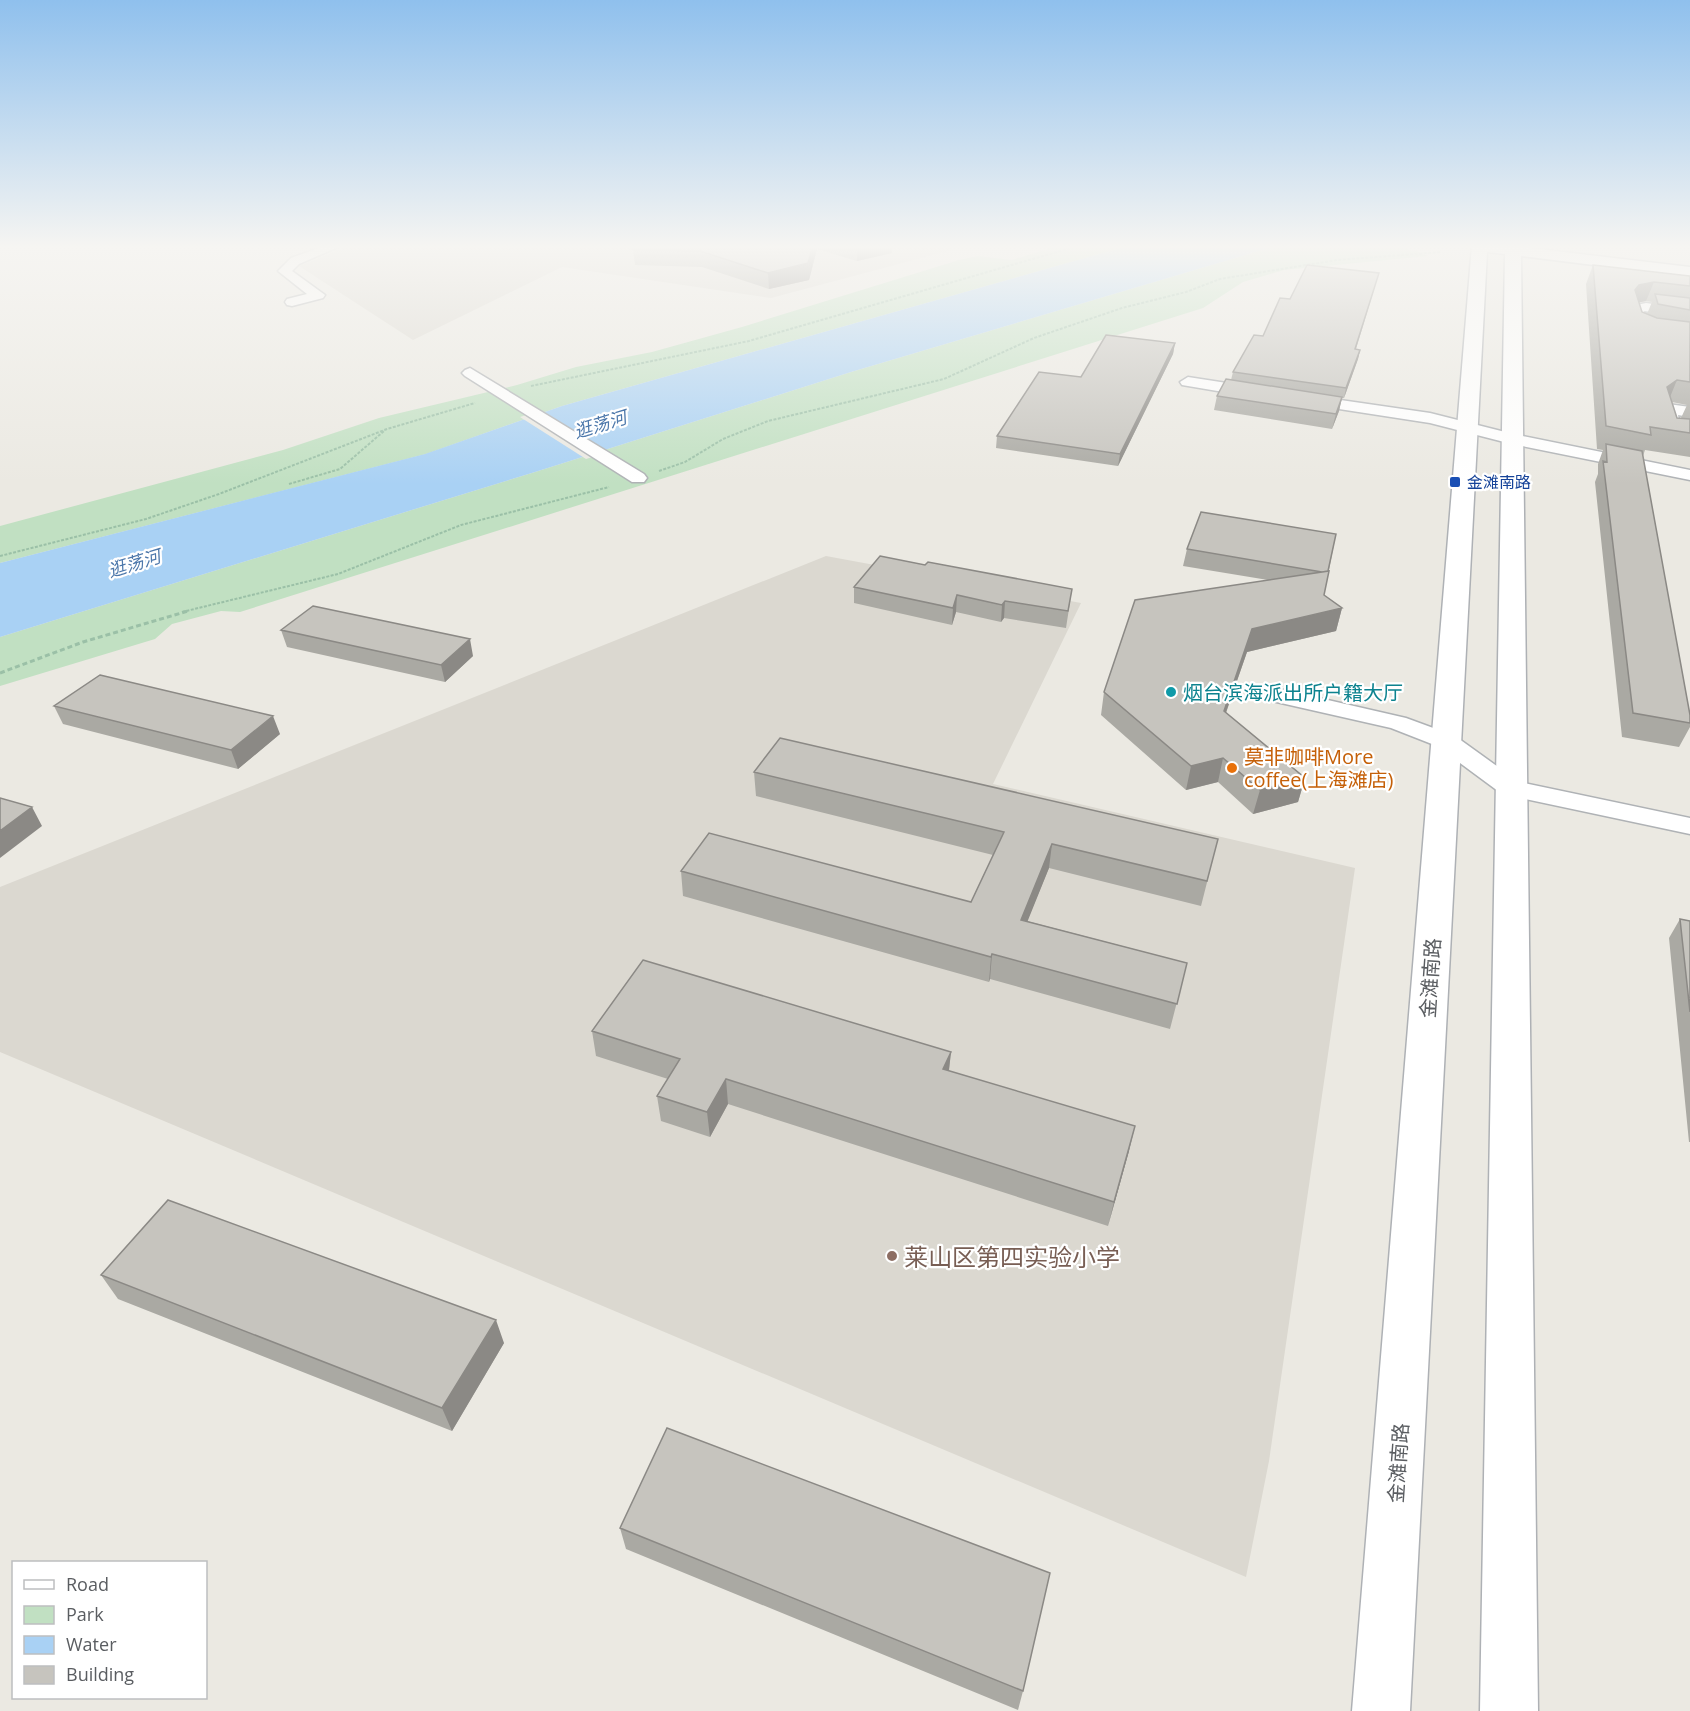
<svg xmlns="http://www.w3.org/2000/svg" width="1690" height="1711" viewBox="0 0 1690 1711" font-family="'Open Sans','Noto Sans SC',sans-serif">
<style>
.education{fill:#dbd8d0}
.green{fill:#c1e0c2}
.water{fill:#a9d1f4}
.pier{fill:#ebe9e2}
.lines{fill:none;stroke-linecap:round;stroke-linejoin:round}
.street-casing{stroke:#afb2b5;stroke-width:3}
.secondary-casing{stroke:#aeb1b5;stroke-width:3}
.path-far1{stroke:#9bc0a7;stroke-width:2;stroke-dasharray:3 1.5;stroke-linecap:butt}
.path{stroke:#9bc0a7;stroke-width:3;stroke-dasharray:5 3;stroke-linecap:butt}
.street{fill:#fff;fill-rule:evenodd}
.secondary{fill:#fff;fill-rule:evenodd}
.wall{fill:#aaa9a3;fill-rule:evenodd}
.shaded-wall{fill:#8b8985}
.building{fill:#c6c4be;stroke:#8b8985;stroke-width:1.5}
.transit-dot{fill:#1a4fb4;stroke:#fff;stroke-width:2}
.culture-dot{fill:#0f9aa8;stroke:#fff;stroke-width:2}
.food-dot{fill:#e8710a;stroke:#fff;stroke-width:2}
.education-dot{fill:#8d6e63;stroke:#fff;stroke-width:2}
.labels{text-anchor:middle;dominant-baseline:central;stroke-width:4.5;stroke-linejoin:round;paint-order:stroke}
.far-transit-label{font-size:16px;fill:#164399;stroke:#fff;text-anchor:start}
.far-water-label{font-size:18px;font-style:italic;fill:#4d78ab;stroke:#fff}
.culture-label{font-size:20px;fill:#0d838f;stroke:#fff;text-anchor:start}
.food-label{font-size:20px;fill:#c56008;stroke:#fff;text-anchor:start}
.street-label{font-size:20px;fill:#5a5d61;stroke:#fff}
.near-education-label{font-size:24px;fill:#785e54;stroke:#fff;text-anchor:start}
</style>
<rect width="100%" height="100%" fill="#ebe9e2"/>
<!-- education -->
<path class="education" d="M 352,245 L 970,245 L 771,298 L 562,267 L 413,340 L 299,266 Z
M 826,556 L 1081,603 L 993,784 L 1355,868 L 1269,1461 L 1246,1577 L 0,1052 L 0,887 Z"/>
<!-- green -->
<path class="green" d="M 1061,245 L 1131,245 L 562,406 L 426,454 L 0,563 L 0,526 L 283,450 L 379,418 L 517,385 L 576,367 L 652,352 L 742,327 L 959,260 L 978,256 L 1012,260 Z
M 1279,245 C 1319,245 1394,238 1428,256 L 1284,270 L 1243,282 L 1203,308 L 240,612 L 221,611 L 172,624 L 155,639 L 0,686 L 0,637 L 535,472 L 851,372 Z"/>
<!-- water -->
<path class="water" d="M 1131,245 L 1279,245 L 851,372 L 535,472 L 0,637 L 0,563 L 425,454 L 562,406 Z"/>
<!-- pier -->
<path class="pier" d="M 541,410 L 609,452 L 586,459 L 520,417 Z"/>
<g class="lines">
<!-- street casing -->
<g class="street-casing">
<path id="street" d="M 327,245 L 343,245 L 299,264 L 292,271 L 325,295 L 323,298 L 292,306 L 287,305 L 285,302 L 287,299 L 307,294 L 278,271 L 291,258 Z
M 1646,303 L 1690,309 L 1690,317 L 1644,311 L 1648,326 L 1690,333 L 1690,341 L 1649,336 L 1636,331 L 1630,309 L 1632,306 Z
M 470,368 L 644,474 L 647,478 L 644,482 L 632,482 L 465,376 L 462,373 L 465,370 Z
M 1188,377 L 1259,388 L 1267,393 L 1259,398 L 1182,385 L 1180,382 Z
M 1306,395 L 1430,413 L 1513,434 L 1690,470 L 1690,480 L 1512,444 L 1430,423 L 1300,403 L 1298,400 Z
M 1668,404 L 1690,407 L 1690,417 L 1678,415 L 1681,430 L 1690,431 L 1690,441 L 1668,438 L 1660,409 Z
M 1280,689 L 1406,718 L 1455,736 L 1519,782 L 1690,818 L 1690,834 L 1502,794 L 1437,746 L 1391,728 L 1272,701 L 1268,696 L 1272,691 Z"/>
</g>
<!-- secondary casing -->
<g class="secondary-casing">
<path id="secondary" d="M 1472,245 L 1520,245 L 1521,247 L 1690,267 L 1690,277 L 1521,256 L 1538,1711 L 1480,1711 L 1505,254 L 1487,252 L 1410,1711 L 1352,1711 Z"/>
</g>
<!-- path-far1 -->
<path class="path-far1" d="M 531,386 L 749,341 L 1081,245
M 659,471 L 685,462 L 723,439 L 768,421 L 944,379 L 1034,338 L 1122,308 L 1186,292 L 1220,279 L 1337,260 L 1441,252
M 289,484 L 340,469 L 384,431
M 0,556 L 146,519 L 219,494 L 387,429 L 475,403
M 182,612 L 338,574 L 461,525 L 609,487"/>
<!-- path -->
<path class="path" d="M 0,673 L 83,642 L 188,611"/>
<!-- street -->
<use href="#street" class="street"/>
<!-- secondary -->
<use href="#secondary" class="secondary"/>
</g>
<!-- wall -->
<path class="wall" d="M 636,245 L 892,245 L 892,253 L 857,261 L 817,249 L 809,280 L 769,289 L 702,267 L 635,265 L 633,249 Z
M 1593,265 L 1690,276 L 1690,457 L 1645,450 L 1643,456 L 1690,715 L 1690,727 L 1679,747 L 1622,737 L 1595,482 L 1598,474 L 1598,464 L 1603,450 L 1597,449 L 1586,284 ZM 1646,301 L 1652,302 L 1647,314 L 1642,312 L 1639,302 ZM 1672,402 L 1687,405 L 1681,418 L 1677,418 Z
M 1379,273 L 1356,349 L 1360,350 L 1358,359 L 1344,398 L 1342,398 L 1339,411 L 1332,429 L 1214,410 L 1217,396 L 1231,380 L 1233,372 L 1263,336 Z
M 1175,343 L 1173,354 L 1118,466 L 996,448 L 997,436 L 1081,377 Z
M 1336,534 L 1324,595 L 1342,608 L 1336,631 L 1247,652 L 1226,713 L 1305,778 L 1298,802 L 1253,814 L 1218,782 L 1186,790 L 1101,715 L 1104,692 L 1268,580 L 1183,566 L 1187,549 Z
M 925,565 L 1072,589 L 1066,628 L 1004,618 L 1001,622 L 956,612 L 952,625 L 854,603 L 854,587 Z
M 281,630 L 473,656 L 445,682 L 287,647 Z
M 54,706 L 280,734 L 238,769 L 63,724 Z
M 754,772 L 1218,839 L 1201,906 L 1049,868 L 1027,921 L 1187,963 L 1170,1029 L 990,979 L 989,982 L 683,896 L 681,871 L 971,902 L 993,855 L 756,796 Z
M 1680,919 L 1690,921 L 1690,1142 L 1689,1142 L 1669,938 Z
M 592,1031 L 951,1052 L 949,1071 L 1129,1151 L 1108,1226 L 728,1104 L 710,1137 L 661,1121 L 657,1096 L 668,1079 L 596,1056 Z
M 101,1275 L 504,1343 L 452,1431 L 118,1299 Z
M 620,1528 L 1023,1691 L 1018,1710 L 626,1549 Z"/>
<!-- shaded-wall -->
<path class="shaded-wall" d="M 813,245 L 817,245 L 817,249 L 809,280 L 769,289 L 768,273 Z
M 857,245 L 892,245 L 892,253 L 857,261 Z
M 1654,282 L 1646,301 L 1632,304 L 1635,290 L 1639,285 Z
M 1175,343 L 1173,354 L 1118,466 L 1120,454 Z
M 1360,350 L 1358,359 L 1344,398 L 1346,388 Z
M 1677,380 L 1668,402 L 1667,387 Z
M 1342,397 L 1339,411 L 1332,429 L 1336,414 Z
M 957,595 L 956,612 L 952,625 L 953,608 Z
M 1005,601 L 1004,618 L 1001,622 L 1002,605 Z
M 1342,608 L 1336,631 L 1247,652 L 1218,735 L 1224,711 L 1252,629 Z
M 470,639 L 473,656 L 445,682 L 441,665 Z
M 273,716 L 280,734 L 238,769 L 231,750 Z
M 1223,758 L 1218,782 L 1186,790 L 1191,766 Z
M 1305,778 L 1298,802 L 1253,814 L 1260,790 Z
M 32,807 L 42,826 L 0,858 L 0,831 Z
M 1052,844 L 1049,868 L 1018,945 L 1021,920 Z
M 992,954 L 990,979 L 989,982 L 991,957 Z
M 951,1052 L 948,1077 L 943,1069 Z
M 726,1079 L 728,1104 L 710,1137 L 707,1112 Z
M 1135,1126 L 1129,1151 L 1108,1226 L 1114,1202 Z
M 496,1320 L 504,1343 L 452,1431 L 442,1408 Z"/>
<!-- building -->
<path class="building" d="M 636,245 L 813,245 L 808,263 L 768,273 L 700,251 L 633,249 Z
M 1307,265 L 1379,273 L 1355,349 L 1360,350 L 1346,388 L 1233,372 L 1254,335 L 1263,336 L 1280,298 L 1290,299 Z
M 1593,265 L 1690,276 L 1690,286 L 1654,282 L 1639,285 L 1635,290 L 1642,312 L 1657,318 L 1690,322 L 1690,382 L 1677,380 L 1667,387 L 1677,418 L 1690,419 L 1690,433 L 1650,427 L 1651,435 L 1606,426 Z
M 1655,294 L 1690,298 L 1690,310 L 1658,304 Z
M 1106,335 L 1175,343 L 1120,454 L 997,436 L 1039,372 L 1081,377 Z
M 1226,379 L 1342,397 L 1336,414 L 1217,396 Z
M 1606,444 L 1642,451 L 1690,715 L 1690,723 L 1633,713 L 1603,461 L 1607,462 Z
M 1201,512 L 1336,534 L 1328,571 L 1322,572 L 1187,549 Z
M 880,556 L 925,565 L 928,562 L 1072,589 L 1068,611 L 1005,601 L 1002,605 L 957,595 L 953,608 L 854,587 Z
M 1329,571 L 1324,595 L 1342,608 L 1252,629 L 1224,711 L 1305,778 L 1260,790 L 1223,758 L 1191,766 L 1104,692 L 1135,600 Z
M 313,606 L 470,639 L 441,665 L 281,630 Z
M 100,675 L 273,716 L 231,750 L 54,706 Z
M 780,738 L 1218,839 L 1207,881 L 1052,844 L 1021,920 L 1187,963 L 1177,1004 L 992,954 L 991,957 L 681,871 L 709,833 L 971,902 L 1004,832 L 754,772 Z
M 0,798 L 32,807 L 0,831 Z
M 1680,919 L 1690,921 L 1690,1012 Z
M 643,960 L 951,1052 L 943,1069 L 1135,1126 L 1114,1202 L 726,1079 L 707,1112 L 657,1096 L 680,1059 L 592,1031 Z
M 168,1200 L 496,1320 L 442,1408 L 101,1275 Z
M 667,1428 L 1050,1573 L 1023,1691 L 620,1528 Z"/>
<!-- sky -->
<linearGradient id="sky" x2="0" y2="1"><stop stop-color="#8fc0ed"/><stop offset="0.51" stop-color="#f6f5f2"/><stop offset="1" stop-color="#f6f5f2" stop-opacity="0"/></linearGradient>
<rect width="1690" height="484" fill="url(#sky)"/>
<!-- markers -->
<rect class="transit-dot" x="1449" y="476" width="12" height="12" rx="3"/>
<circle class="culture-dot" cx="1171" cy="692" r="6"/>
<circle class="food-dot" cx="1232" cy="768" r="6"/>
<circle class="education-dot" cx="892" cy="1256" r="6"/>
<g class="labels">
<!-- far-transit labels -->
<g class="far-transit-label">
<text x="1467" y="482">金滩南路</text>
</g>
<!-- far-water labels -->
<g class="far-water-label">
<text transform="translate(600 424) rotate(-17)">逛荡河</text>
<text transform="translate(134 563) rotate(-17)">逛荡河</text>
</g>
<!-- culture labels -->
<g class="culture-label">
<text x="1183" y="692">烟台滨海派出所户籍大厅</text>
</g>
<!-- food labels -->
<g class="food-label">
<text x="1244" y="756">莫非咖啡More<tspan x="1244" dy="23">coffee(上海滩店)</tspan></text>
</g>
<!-- street labels -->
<g class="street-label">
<text transform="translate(1430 978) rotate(-86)">金滩南路</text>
<text transform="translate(1398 1463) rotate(-86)">金滩南路</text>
</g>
<!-- near-education labels -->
<g class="near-education-label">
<text x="904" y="1256">莱山区第四实验小学</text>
</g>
</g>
<!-- legend -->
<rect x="12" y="1561" width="195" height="138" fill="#ffffff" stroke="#bdbec0" stroke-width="1.5"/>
<rect x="24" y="1580" width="30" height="9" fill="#ffffff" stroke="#bdbec0" stroke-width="1.5"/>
<text x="66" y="1591" font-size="18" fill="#5a5d61">Road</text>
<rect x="24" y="1606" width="30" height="18" fill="#c1e0c2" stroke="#bdbec0" stroke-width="1.5"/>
<text x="66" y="1621" font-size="18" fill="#5a5d61">Park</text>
<rect x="24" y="1636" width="30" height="18" fill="#a9d1f4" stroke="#bdbec0" stroke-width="1.5"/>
<text x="66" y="1651" font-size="18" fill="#5a5d61">Water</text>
<rect x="24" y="1666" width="30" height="18" fill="#c6c4be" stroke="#bdbec0" stroke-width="1.5"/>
<text x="66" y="1681" font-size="18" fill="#5a5d61">Building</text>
</svg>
